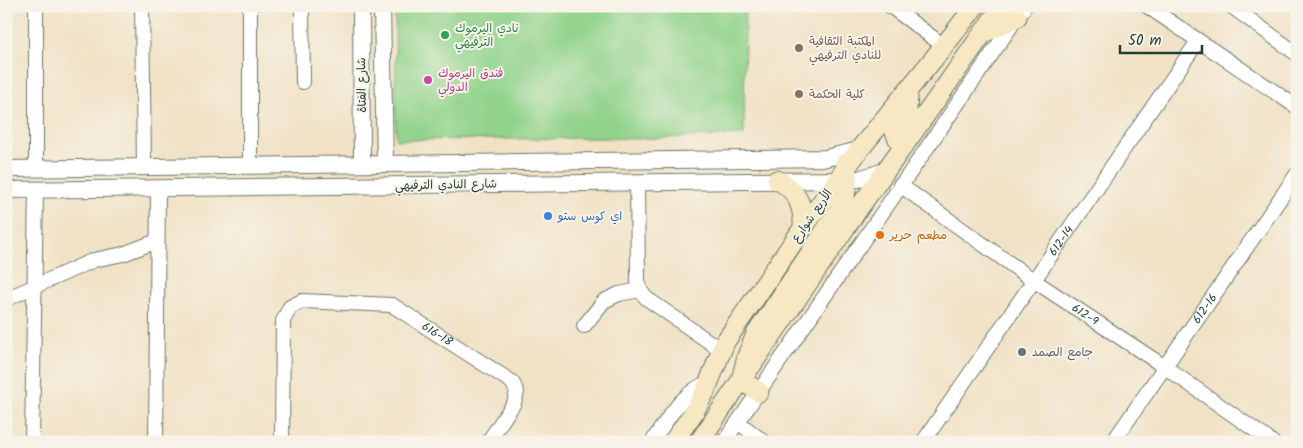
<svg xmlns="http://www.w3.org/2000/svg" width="1303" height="448" viewBox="0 0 1303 448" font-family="Kalam,'Playpen Sans Arabic',sans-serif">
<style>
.green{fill:#91d38b;stroke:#588860}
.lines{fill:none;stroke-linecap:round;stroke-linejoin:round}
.minor-casing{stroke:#687767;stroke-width:16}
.tertiary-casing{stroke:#687767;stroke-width:18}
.secondary-casing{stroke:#687767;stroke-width:21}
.minor{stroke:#fff;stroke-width:14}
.tertiary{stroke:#fff;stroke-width:16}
.secondary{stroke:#f7e8c3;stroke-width:19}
.leisure-dot{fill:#2e9e5b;stroke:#f7f3e8;stroke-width:2}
.education-dot{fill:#8d6e63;stroke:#f7f3e8;stroke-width:2}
.hotel-dot{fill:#d1479c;stroke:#f7f3e8;stroke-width:2}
.shop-dot{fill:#3f7fe0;stroke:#f7f3e8;stroke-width:2}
.food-dot{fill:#e8710a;stroke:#f7f3e8;stroke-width:2}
.worship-dot{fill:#6b7280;stroke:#f7f3e8;stroke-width:2}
.labels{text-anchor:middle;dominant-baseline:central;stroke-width:4;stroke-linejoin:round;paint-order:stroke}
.leisure-label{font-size:12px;fill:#27864d;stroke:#f7f3e8;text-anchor:start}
.education-label{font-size:12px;fill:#785e54;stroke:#f7f3e8;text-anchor:start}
.hotel-label{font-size:12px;fill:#b23c85;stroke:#f7f3e8;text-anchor:start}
.street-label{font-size:12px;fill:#1f3d34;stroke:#f7f3e8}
.shop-label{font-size:12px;fill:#366cbe;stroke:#f7f3e8;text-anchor:start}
.food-label{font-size:12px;fill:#c56008;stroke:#f7f3e8;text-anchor:start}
.worship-label{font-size:12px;fill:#5b616d;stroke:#f7f3e8;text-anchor:start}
</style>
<rect width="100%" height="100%" fill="#f7f3e8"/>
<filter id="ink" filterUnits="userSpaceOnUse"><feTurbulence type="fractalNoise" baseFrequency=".02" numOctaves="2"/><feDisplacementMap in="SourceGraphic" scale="10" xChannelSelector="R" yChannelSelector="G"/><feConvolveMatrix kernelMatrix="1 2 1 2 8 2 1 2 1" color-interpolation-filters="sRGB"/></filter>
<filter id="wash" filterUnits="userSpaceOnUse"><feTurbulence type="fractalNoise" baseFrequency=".0096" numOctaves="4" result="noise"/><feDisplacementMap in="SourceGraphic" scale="20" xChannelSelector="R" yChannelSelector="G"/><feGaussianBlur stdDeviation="1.12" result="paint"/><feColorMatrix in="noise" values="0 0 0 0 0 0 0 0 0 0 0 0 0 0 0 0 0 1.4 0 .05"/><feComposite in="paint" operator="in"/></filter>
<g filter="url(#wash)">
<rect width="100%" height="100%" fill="#f1e2c6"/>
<!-- green -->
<path class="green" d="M 395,6 L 745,6 L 744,135 L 635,139 L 615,138 L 396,140 Z"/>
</g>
<g filter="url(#ink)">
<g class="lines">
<!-- minor casing -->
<g class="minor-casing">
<g id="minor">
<path d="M 142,6 L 144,167"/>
<path d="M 250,6 L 250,166"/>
<path d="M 302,6 L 303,82"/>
<path d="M 890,6 L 944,46"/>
<path d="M 1147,6 L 1297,107"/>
<path d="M 1231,6 L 1297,54"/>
<path d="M 36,168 L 36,6"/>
<path d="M 637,182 L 638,281 L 640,290 L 646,298 L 721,350"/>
<path id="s1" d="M 900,185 L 1033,280 L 1165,367 L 1272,442"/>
<path d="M 6,299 L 94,260 L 123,254 L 157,241"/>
<path d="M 584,326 L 604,301 L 619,294 L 640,290"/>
<path d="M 738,422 L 764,442"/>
<path d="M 32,442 L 36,190"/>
<path d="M 156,442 L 158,188"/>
<path id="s2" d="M 282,442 L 283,321 L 290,307 L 302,301 L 392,305 L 512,382 L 517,392 L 514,403 L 488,442"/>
<path d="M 652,442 C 668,419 682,391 710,382"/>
<path d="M 724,442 L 1025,6"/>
<path id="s3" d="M 923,442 L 1198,41"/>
<path id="s4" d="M 1113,442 L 1297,174"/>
</g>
</g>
<!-- tertiary casing -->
<g class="tertiary-casing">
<path id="tertiary" d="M 361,6 L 362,164
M 382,6 L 385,164
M 6,169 L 826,158 L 859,150
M 6,190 L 837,180 L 859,179 L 885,171"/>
</g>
<!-- secondary casing -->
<g class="secondary-casing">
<path id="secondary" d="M 984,33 L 1017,17
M 906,143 L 898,139 L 895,132 L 907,110 L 908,97
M 777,180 C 797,189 804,207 803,228
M 759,392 L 741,380 L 747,356 L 756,334 L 840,209 C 847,194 850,180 845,163
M 673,442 L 694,412 L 705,392 L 725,342 L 803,228 L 859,150 L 944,46 L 975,6
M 699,442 L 861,205 L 912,134 L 1002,6"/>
</g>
<!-- minor -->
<use href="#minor" class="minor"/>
<!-- tertiary -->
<use href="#tertiary" class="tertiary"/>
<!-- secondary -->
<use href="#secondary" class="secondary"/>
</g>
</g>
<!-- markers -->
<circle class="leisure-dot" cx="445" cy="35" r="5"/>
<g class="education-dot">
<circle cx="799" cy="48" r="5"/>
<circle cx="799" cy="94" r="5"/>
</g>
<circle class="hotel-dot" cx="428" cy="80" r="5"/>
<circle class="shop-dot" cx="548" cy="216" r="5"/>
<circle class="food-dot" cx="880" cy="235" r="5"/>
<circle class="worship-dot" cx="1022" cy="352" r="5"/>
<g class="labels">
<!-- leisure labels -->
<g class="leisure-label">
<text x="455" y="28">نادي اليرموك<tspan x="455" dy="14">الترفيهي</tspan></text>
</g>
<!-- education labels -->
<g class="education-label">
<text x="809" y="41">المكتبة الثقافية<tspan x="809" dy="14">للنادي الترفيهي</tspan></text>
<text x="809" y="94">كلية الحكمة</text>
</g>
<!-- hotel labels -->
<g class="hotel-label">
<text x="438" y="73">فندق اليرموك<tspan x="438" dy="14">الدولي</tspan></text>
</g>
<!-- street labels -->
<g class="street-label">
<text transform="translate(362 85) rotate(-91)">شارع الفتاة</text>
<text transform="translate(446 185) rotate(-1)">شارع النادي الترفيهي</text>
<text transform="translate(812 216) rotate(-55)">الأربع شوارع</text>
<text stroke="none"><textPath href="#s3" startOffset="244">612-14</textPath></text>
<text stroke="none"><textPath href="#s4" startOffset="162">612-16</textPath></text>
<text stroke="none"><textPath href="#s1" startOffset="226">612-9</textPath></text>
<text stroke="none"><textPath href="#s2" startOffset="294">616-18</textPath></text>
</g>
<!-- shop labels -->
<g class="shop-label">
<text x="558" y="216">اي كوس ستو</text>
</g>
<!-- food labels -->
<g class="food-label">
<text x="890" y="235">مطعم حرير</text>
</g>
<!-- worship labels -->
<g class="worship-label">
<text x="1032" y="352">جامع الصمد</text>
</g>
</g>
<!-- margin -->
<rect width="1303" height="448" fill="none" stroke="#f7f3e8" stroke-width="25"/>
<!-- scale -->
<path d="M1120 45v8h82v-8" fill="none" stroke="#1f3d34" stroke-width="2.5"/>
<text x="1128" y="45" font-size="15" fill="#1f3d34" stroke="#f7f3e8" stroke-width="4" paint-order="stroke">50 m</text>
</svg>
